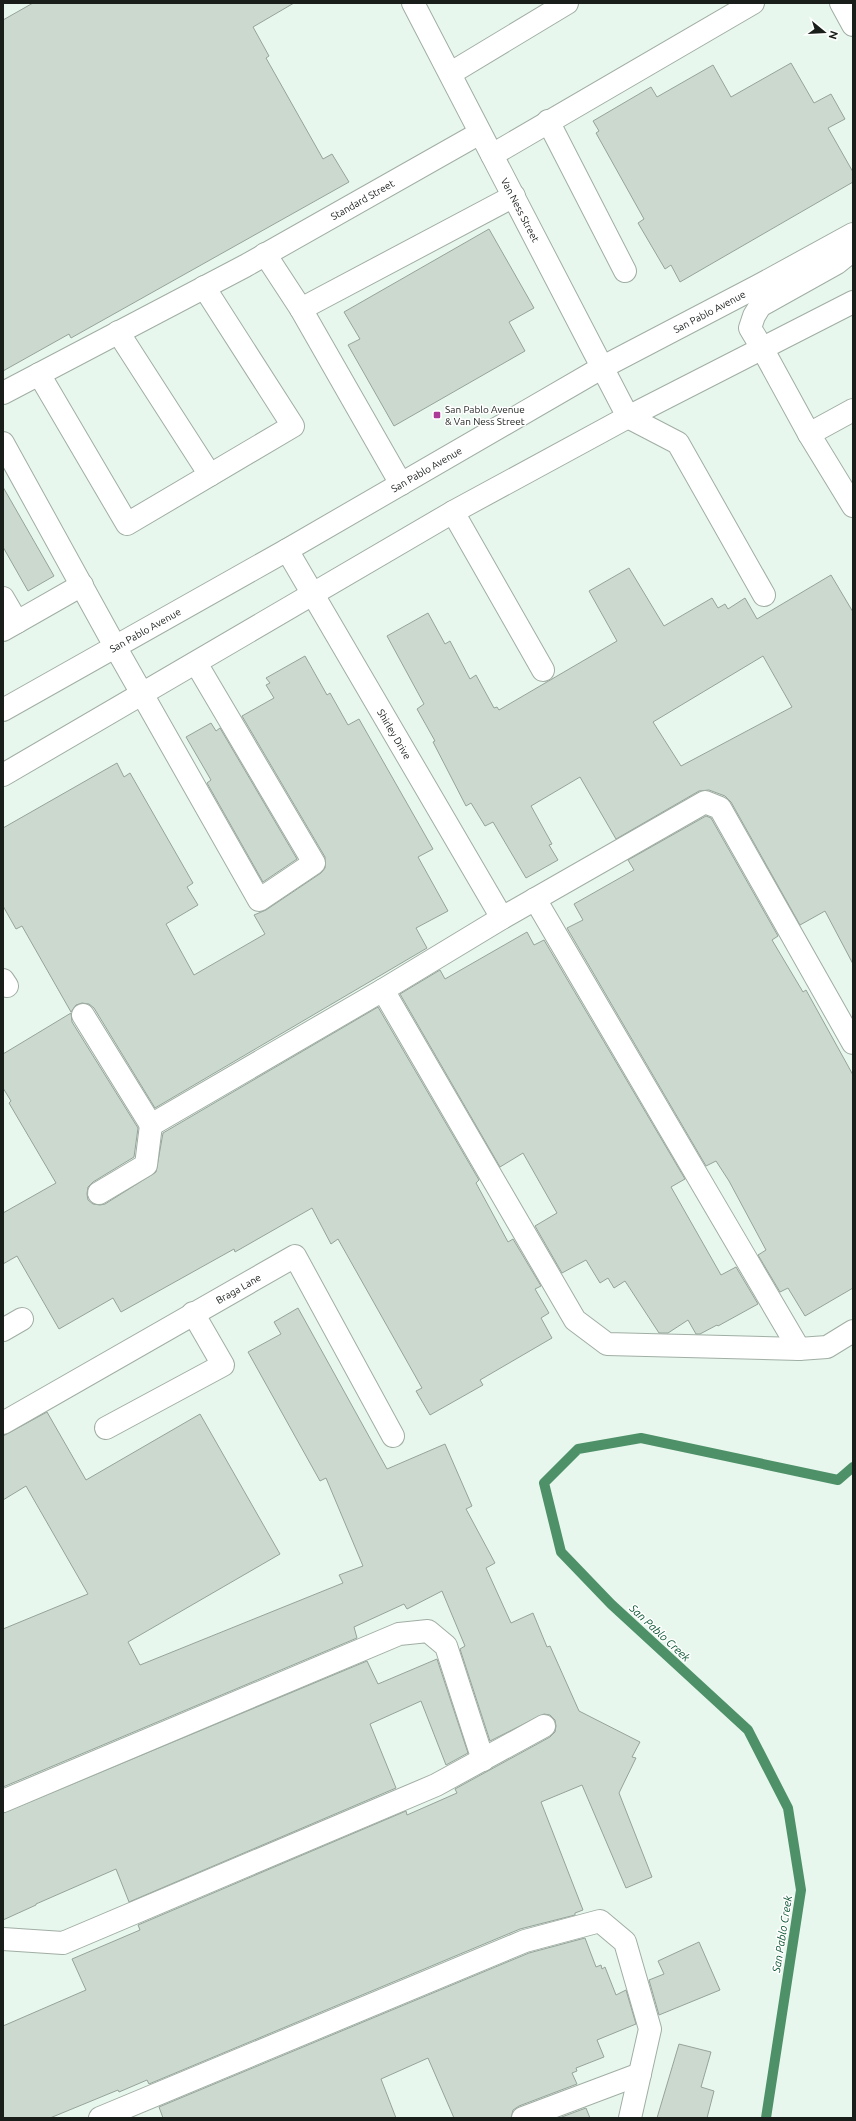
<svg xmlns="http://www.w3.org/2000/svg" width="856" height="2121" viewBox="0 0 856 2121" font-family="Ubuntu,sans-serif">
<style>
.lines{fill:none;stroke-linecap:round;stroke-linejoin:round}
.stream{stroke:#4e9168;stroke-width:10}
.building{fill:#cbd9cf;stroke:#96a39a;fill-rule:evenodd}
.minor-casing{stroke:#a0aea4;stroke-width:24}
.major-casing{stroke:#a0aea4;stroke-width:24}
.minor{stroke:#fff;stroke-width:22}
.major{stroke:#fff;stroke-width:22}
.poi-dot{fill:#ad3c98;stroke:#fff;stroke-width:1.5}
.labels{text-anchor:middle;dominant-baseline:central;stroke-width:3;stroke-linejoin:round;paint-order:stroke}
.street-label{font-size:10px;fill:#191e1a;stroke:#fff}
.poi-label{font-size:10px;fill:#191e1a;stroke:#fff;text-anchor:start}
.water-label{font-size:11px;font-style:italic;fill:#095430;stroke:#fff}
</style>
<rect width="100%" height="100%" fill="#e8f7ed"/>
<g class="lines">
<!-- stream -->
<path class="stream" d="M 766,2118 L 801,1890 L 788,1808 L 748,1730 L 611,1604 L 561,1552 L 544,1483 L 578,1449 L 641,1438 L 838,1480 L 853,1467"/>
</g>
<!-- building -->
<path class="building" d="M 33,3 L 294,3 L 253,27 L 269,56 L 266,58 L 323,159 L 332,154 L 349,182 L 71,338 L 69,334 L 3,371 L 3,20 Z
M 791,63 L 814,103 L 831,94 L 845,119 L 828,128 L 853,172 L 853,182 L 680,282 L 671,265 L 665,269 L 638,223 L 644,219 L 596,133 L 599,131 L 593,121 L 651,87 L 657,97 L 713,65 L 731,97 Z
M 489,229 L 534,308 L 509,322 L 525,351 L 394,426 L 348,345 L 360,339 L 344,312 Z
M 3,487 L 54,576 L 28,591 L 3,547 Z
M 629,568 L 664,626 L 712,598 L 718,608 L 725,604 L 728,609 L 745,598 L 757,619 L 831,575 L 853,612 L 853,964 L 825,911 L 800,925 L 731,802 L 725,796 L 709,790 L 699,791 L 616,839 L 580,777 L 531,806 L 552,844 L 549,845 L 558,860 L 526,878 L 493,822 L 485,826 L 471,803 L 466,806 L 433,742 L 435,741 L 417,709 L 424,704 L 387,636 L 428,613 L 445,644 L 450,641 L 470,679 L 476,675 L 494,708 L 497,707 L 499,710 L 617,641 L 589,591 ZM 763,656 L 792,707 L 681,766 L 653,722 Z
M 305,656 L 327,695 L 330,693 L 348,725 L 359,719 L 433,849 L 418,857 L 448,911 L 416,928 L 427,948 L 155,1108 L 94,1008 L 89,1004 L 82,1003 L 76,1005 L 71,1012 L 22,926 L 16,929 L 3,906 L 3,828 L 117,763 L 124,777 L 130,773 L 193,883 L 187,887 L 198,905 L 166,924 L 194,975 L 265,934 L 254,915 L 266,910 L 321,873 L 325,868 L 325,857 L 242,716 L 274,698 L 266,685 L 270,683 L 266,678 Z
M 211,723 L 216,731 L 220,728 L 297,859 L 263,882 L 207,783 L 211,780 L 186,737 Z
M 706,816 L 711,818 L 778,936 L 772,940 L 803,992 L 806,990 L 853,1075 L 853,1288 L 805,1316 L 788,1288 L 780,1292 L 758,1255 L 766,1250 L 729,1181 L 716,1161 L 706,1166 L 567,928 L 583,920 L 574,904 L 634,870 L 628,860 Z
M 527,932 L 534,945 L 544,940 L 685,1179 L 671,1187 L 721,1275 L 736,1267 L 758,1304 L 718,1326 L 717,1325 L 700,1334 L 696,1334 L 688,1320 L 668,1333 L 659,1333 L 625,1281 L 614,1288 L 608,1278 L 600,1283 L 586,1260 L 562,1273 L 535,1226 L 557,1213 L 523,1153 L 500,1167 L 400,994 L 440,970 L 445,979 Z
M 378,1007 L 479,1180 L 476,1183 L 508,1242 L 513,1239 L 541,1286 L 535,1289 L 549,1313 L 541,1318 L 552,1338 L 480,1380 L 483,1385 L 430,1415 L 416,1391 L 422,1388 L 338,1239 L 331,1244 L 312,1208 L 235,1252 L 234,1249 L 121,1312 L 113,1298 L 59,1329 L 17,1256 L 3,1264 L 3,1213 L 56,1183 L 9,1103 L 11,1101 L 3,1088 L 3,1054 L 71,1013 L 72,1022 L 138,1128 L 134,1157 L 93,1182 L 88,1187 L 87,1194 L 88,1200 L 93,1204 L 100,1205 L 105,1204 L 156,1172 L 163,1133 Z
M 298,1308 L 387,1469 L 445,1444 L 472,1506 L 466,1509 L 495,1563 L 486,1568 L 511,1623 L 533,1613 L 547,1647 L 550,1646 L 579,1711 L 640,1742 L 632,1757 L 636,1758 L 619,1793 L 652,1877 L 626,1888 L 582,1785 L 541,1802 L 583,1910 L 575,1913 L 575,1915 L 520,1929 L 149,2084 L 147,2080 L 119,2092 L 118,2090 L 50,2118 L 3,2118 L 3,2026 L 86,1990 L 72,1959 L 140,1930 L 138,1925 L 406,1811 L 407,1815 L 457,1793 L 455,1789 L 550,1737 L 555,1732 L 556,1726 L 555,1720 L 550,1715 L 544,1714 L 490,1741 L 460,1649 L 465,1646 L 442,1591 L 407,1609 L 404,1604 L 354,1627 L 357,1638 L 3,1787 L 3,1629 L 88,1594 L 26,1486 L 3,1500 L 3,1436 L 47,1412 L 86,1480 L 200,1414 L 280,1554 L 128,1642 L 140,1665 L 343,1583 L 339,1575 L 363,1566 L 326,1478 L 320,1481 L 248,1352 L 281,1334 L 274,1322 Z
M 437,1659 L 468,1753 L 446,1765 L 421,1701 L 370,1724 L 396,1788 L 129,1902 L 116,1869 L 36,1904 L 36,1905 L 3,1920 L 3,1813 L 367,1661 L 378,1684 Z
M 585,1938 L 596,1967 L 601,1965 L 602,1969 L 605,1967 L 616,1995 L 626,1990 L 636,2024 L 597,2040 L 604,2057 L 576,2068 L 577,2071 L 572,2073 L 577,2084 L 519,2106 L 513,2110 L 511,2118 L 454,2118 L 428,2058 L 381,2079 L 396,2118 L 163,2118 L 159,2107 L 529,1953 Z
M 699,1942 L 720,1990 L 659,2015 L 649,1980 L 664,1974 L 658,1961 Z
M 679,2044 L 711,2052 L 701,2087 L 714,2091 L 707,2118 L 657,2118 Z
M 586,2108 L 590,2118 L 559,2118 Z"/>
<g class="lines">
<!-- minor casing -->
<g class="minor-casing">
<g id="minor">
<path id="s1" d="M 413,3 L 628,417 L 678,443 L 764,595"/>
<path d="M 841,3 L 853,25"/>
<path d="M 451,73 L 567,3"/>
<path d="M 548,121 L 625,271"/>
<path d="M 492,155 L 753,3"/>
<path d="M 265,254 L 301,309 L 514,196"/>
<path d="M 301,309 L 401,484"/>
<path d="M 118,332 L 210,475"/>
<path d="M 762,348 L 809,434 L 853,506"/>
<path d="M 39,374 L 127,524 L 293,426 L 204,287"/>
<path id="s2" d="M 3,393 L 245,266 L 480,133"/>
<path d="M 809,434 L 853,410"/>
<path d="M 3,443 L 116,648 L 259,900 L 314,863 L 196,663"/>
<path d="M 453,512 L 543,670"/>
<path id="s3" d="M 287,550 L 502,918"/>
<path d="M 3,598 L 17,622"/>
<path d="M 3,630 L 82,585"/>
<path d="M 535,899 L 799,1349"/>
<path d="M 3,980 L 7,986"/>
<path d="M 383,990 L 575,1320 L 607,1344 L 799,1349 L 827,1347 L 853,1331"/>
<path d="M 83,1015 L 151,1125 L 383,990 L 502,918 L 705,802 L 720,808 L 853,1043"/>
<path d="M 99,1193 L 146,1165 L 151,1125"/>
<path d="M 3,1330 L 22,1319"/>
<path id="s4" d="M 3,1423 L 295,1256 L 393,1436"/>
<path d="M 106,1428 L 223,1365 L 193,1313"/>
<path d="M 3,1801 L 399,1634 L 428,1631 L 446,1646 L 483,1760"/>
<path d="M 3,1939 L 63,1943 L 436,1785 L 544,1726"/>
<path d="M 100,2118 L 525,1941 L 600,1921 L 625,1942 L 650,2029 L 630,2118"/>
<path d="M 523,2118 L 640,2074"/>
</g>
</g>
<!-- major casing -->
<g class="major-casing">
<g id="major">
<path d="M 762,348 L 750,328 L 754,316 L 760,306 L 837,263 L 853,250"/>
<path id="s5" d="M 3,710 L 287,550 L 603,367 L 758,286 L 853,234"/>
<path d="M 3,775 L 453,512 L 628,417 L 853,302"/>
</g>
</g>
<!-- minor -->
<use href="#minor" class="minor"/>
<!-- major -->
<use href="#major" class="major"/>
</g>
<!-- markers -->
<rect class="poi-dot" x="433" y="411" width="8" height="8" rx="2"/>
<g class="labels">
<!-- street labels -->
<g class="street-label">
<text stroke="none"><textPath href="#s2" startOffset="408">Standard Street</textPath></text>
<text stroke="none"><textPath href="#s1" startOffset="233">Van Ness Street</textPath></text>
<text stroke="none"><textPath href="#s5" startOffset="811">San Pablo Avenue</textPath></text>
<text stroke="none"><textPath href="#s5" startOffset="487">San Pablo Avenue</textPath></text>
<text stroke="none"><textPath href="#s5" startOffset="163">San Pablo Avenue</textPath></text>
<text stroke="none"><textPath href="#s3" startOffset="213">Shirley Drive</textPath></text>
<text stroke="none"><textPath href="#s4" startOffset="271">Braga Lane</textPath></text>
</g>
<!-- poi labels -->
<g class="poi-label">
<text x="445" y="409">San Pablo Avenue<tspan x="445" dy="12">&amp; Van Ness Street</tspan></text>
</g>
<!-- water labels -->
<g class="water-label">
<text transform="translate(660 1633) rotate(43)">San Pablo Creek</text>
<text transform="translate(782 1934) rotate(-81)">San Pablo Creek</text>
</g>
</g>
<!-- border -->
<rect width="856" height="2121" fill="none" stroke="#191e1a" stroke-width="8"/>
<!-- north arrow -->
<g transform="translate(824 32) rotate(108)" stroke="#ffffff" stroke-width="3" paint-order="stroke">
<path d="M0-3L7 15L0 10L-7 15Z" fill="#191e1a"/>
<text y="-6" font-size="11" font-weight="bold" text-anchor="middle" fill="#191e1a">N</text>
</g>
</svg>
